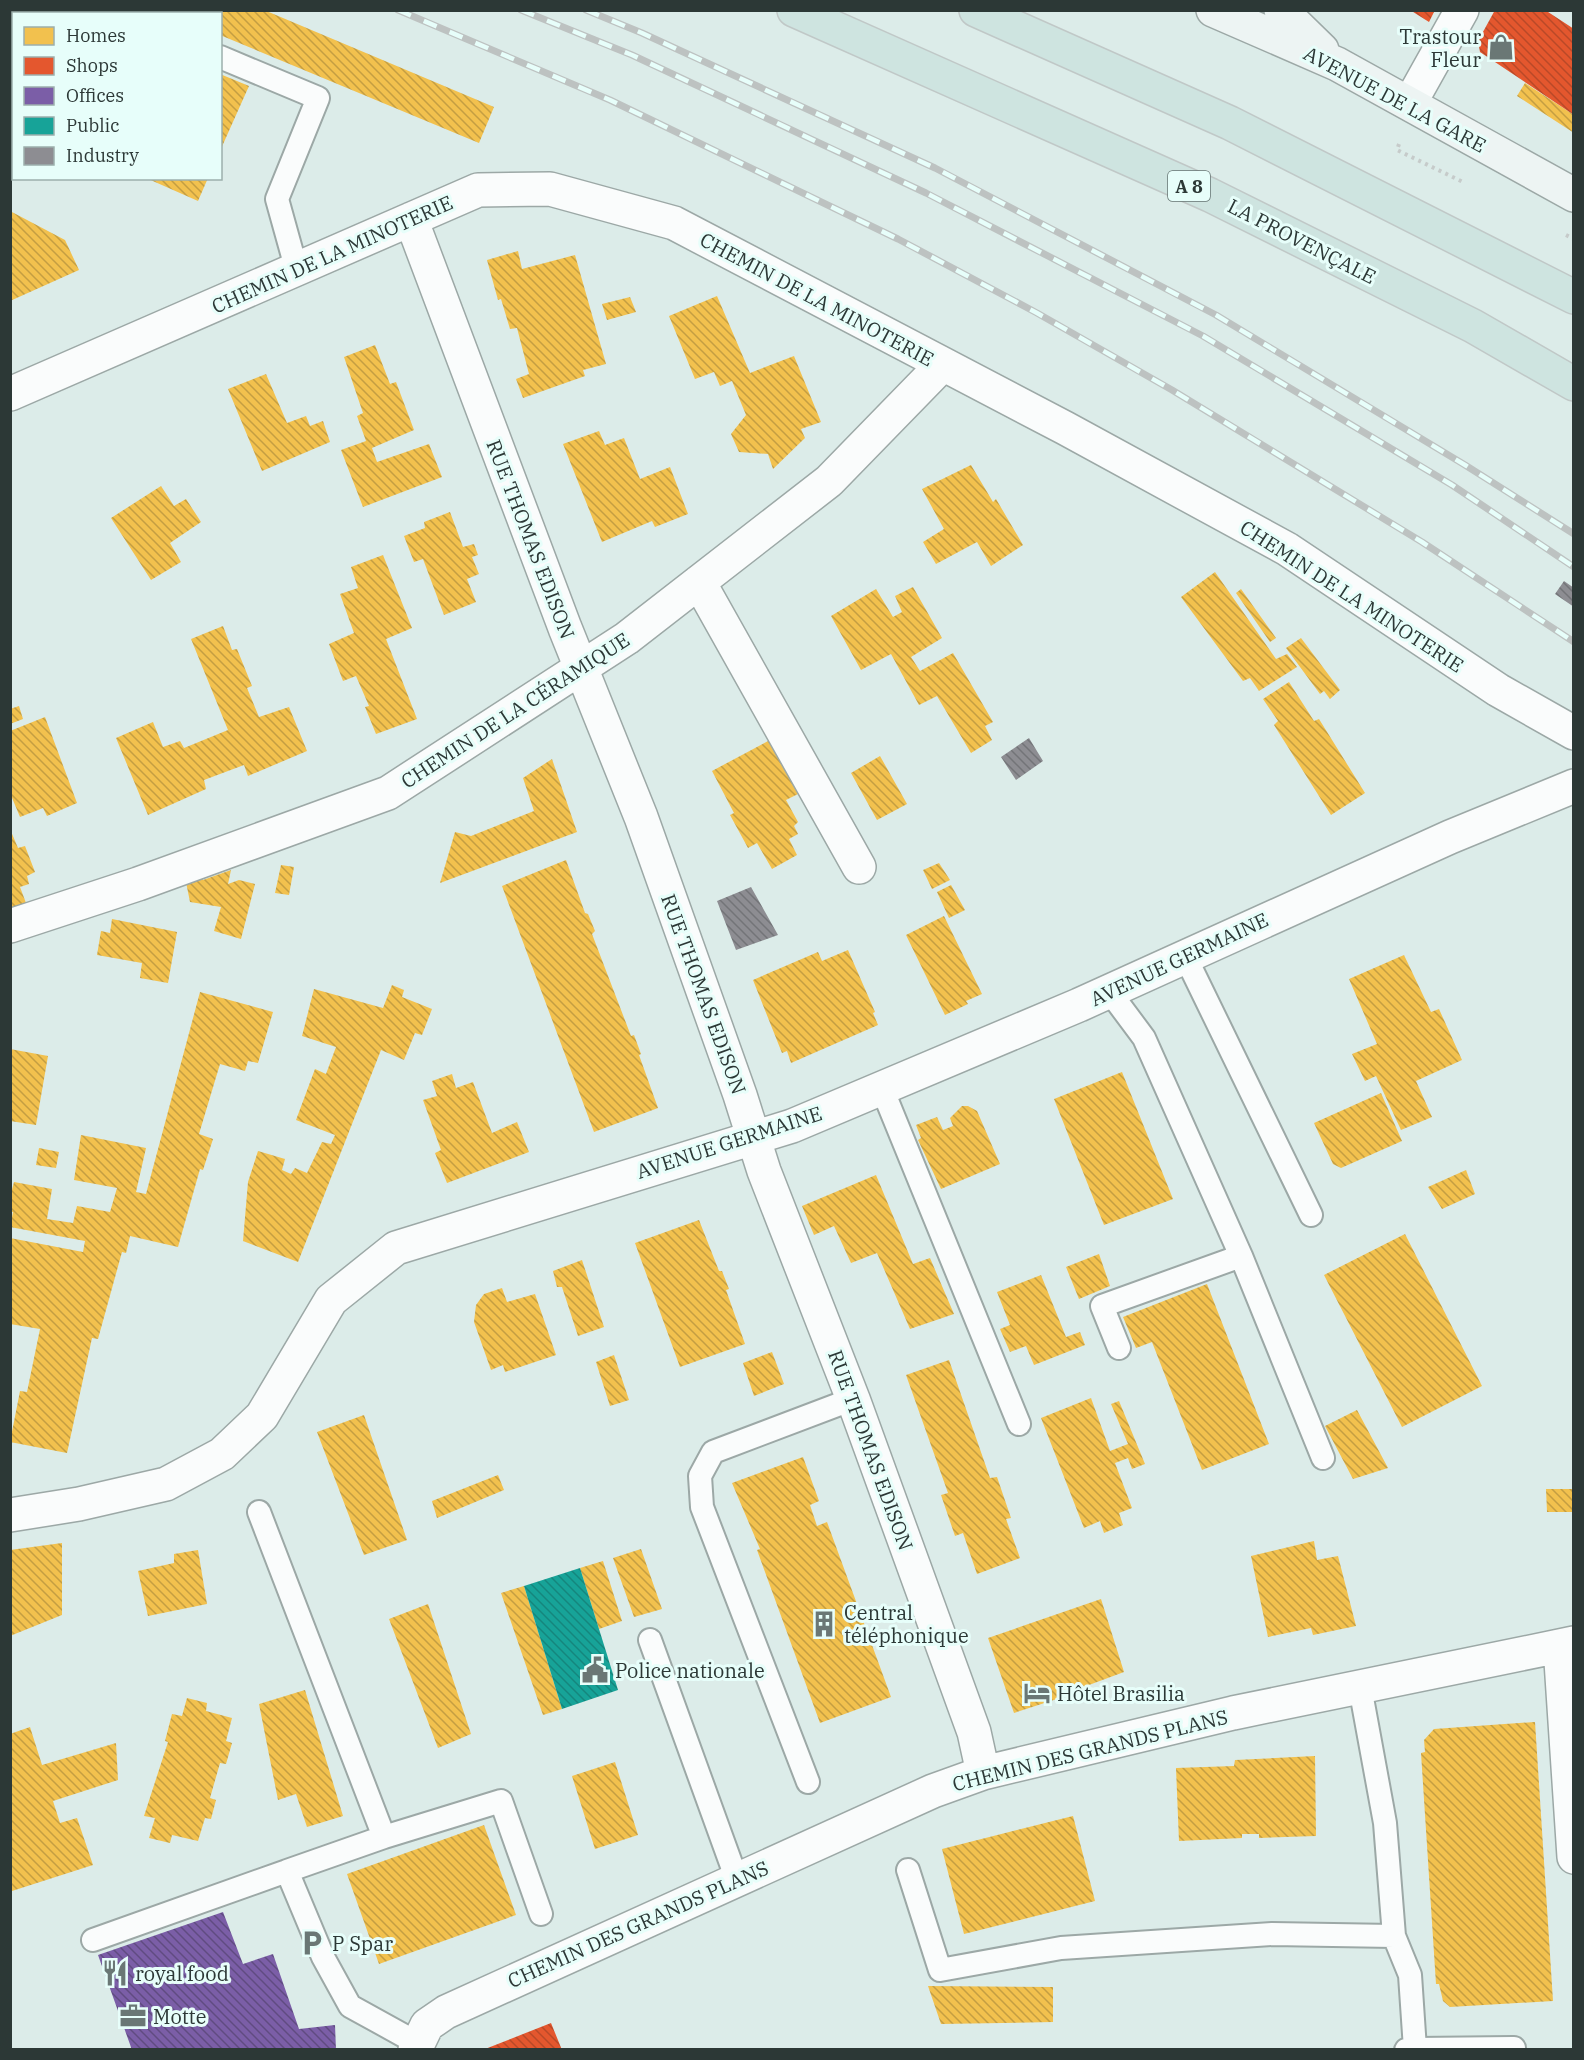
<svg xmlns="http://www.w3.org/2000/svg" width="1584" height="2060" viewBox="0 0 1584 2060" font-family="'IBM Plex Serif',serif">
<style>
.homes{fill:url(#homes-back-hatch)}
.shops{fill:url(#shops-back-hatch)}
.offices{fill:url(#offices-back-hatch)}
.public{fill:url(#public-back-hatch)}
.industry{fill:url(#industry-back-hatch)}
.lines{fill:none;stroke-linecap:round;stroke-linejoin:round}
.lane-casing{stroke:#9ca8a6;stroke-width:26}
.street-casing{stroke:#9ca8a6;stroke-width:36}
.secondary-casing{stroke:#9ca8a6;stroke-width:36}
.highway-casing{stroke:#c0c8c7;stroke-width:36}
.path{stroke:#c6cbca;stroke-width:4;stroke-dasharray:3 4.5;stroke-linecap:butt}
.lane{stroke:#fafcfc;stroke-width:22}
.street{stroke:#fafcfc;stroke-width:33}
.secondary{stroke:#edf4f3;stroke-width:33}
.highway{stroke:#cee4e0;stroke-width:33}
.rail-casing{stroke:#bdc2c1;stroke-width:7}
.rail{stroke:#e7fefa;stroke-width:4.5;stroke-dasharray:14;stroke-linecap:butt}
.labels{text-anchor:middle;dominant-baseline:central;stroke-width:6;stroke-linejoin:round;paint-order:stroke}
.shield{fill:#e7fefa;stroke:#647371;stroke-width:1.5}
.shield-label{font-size:18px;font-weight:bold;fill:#2c3836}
.poi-label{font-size:20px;fill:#2c3836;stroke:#e7fefa;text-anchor:start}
.street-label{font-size:20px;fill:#2c3836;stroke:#e7fefa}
</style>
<defs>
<pattern id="homes-back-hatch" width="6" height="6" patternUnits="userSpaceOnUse" patternTransform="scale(1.5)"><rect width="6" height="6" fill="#f2c14e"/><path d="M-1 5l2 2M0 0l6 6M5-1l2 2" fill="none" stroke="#c49e42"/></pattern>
<pattern id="shops-back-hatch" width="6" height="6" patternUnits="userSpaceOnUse" patternTransform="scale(1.5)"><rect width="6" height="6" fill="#e4572e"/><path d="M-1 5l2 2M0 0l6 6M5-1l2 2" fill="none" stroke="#b94928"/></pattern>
<pattern id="offices-back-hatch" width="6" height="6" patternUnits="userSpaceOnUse" patternTransform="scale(1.5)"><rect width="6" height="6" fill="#7b5ea7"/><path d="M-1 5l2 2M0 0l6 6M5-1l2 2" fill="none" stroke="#604b81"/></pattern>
<pattern id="public-back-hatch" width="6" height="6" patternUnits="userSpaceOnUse" patternTransform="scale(1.5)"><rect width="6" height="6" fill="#17a398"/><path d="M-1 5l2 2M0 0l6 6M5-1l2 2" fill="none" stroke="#15867d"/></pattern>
<pattern id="industry-back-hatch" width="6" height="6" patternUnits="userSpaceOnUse" patternTransform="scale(1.5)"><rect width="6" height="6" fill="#8d8d92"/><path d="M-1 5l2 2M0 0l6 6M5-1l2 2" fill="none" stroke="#737478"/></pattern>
</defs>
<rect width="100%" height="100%" fill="#dcece9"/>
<!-- homes -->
<path class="homes" d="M 264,10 L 494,107 L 479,143 L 220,35 L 220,14 L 168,14 L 161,11 Z
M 220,74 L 249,86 L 220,151 Z
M 1525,83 L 1574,115 L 1574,133 L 1517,96 Z
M 146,178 L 208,178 L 198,201 Z
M 10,211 L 65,240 L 79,270 L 10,301 Z
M 518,251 L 522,269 L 575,255 L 606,364 L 583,370 L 585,376 L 523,398 L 516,379 L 529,374 L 517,328 L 510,329 L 501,299 L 498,300 L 487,260 Z
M 717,296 L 750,373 L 794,356 L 821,422 L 801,429 L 805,438 L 773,469 L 768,454 L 739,452 L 731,434 L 746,415 L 732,381 L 720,386 L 714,372 L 695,379 L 669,316 Z
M 630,297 L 636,312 L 607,320 L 602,304 Z
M 375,345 L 390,384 L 396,382 L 414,430 L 372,448 L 377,462 L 429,444 L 442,477 L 363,507 L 341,450 L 366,441 L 357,416 L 363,413 L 344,357 Z
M 266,374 L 287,423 L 306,416 L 310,426 L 323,421 L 330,442 L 262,471 L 228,389 Z
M 599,431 L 605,445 L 624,438 L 640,479 L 670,467 L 688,514 L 655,527 L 652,521 L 602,542 L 563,444 Z
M 971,465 L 993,502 L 996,499 L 1023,545 L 991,566 L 977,542 L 936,564 L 923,542 L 944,529 L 922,489 Z
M 161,486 L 174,506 L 186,499 L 201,522 L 170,543 L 181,562 L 151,580 L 111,518 Z
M 450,512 L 463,547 L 474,544 L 478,555 L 472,557 L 479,574 L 467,579 L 476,602 L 444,615 L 423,559 L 414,562 L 404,536 L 425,528 L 424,522 Z
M 383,555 L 412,628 L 386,639 L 417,719 L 376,734 L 365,707 L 369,706 L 356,676 L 343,681 L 329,644 L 354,633 L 340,594 L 358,588 L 351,567 Z
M 1215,572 L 1276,659 L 1287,654 L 1297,667 L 1259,691 L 1250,678 L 1243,681 L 1181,597 Z
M 913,587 L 942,638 L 911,657 L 920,671 L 953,653 L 993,722 L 985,726 L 992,740 L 971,753 L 937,696 L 919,705 L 891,654 L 861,670 L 831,616 L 876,589 L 893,617 L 902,612 L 895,596 Z
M 1241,589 L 1276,638 L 1270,642 L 1236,593 Z
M 223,626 L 232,650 L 237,649 L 252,686 L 247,688 L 259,717 L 289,707 L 307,751 L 248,776 L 244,765 L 204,780 L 206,789 L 148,815 L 116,738 L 153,722 L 163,747 L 180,741 L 184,748 L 228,730 L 191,639 Z
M 1301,638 L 1340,690 L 1330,699 L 1324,691 L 1320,694 L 1286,648 Z
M 1289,682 L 1314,721 L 1319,719 L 1365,793 L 1331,815 L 1274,725 L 1278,721 L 1263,699 Z
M 19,706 L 23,719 L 10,724 L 10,709 Z
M 45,717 L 77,803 L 47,816 L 43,808 L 20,817 L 10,793 L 10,731 Z
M 770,740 L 798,794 L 786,800 L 798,822 L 794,826 L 798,834 L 789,839 L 797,855 L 772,869 L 757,843 L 748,848 L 730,815 L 734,813 L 712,771 Z
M 880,756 L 907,804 L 877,820 L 851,773 Z
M 552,759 L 577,832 L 440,883 L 455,832 L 471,836 L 534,811 L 523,778 Z
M 10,829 L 18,848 L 25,846 L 35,872 L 27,876 L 29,884 L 20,887 L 29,911 L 10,916 Z
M 566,860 L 585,913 L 588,914 L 595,931 L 592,934 L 631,1036 L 634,1035 L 641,1054 L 639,1055 L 658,1108 L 594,1132 L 502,886 Z
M 939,863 L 950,880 L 932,889 L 923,870 Z
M 281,865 L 294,867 L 289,895 L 275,893 Z
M 231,870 L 228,884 L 239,880 L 255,884 L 241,939 L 214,931 L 221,907 L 190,902 L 186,882 L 202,878 L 203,880 Z
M 951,885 L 965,910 L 949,918 L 937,892 Z
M 944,916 L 982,994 L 966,1001 L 968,1004 L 945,1015 L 906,935 Z
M 112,919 L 177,932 L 168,983 L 140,978 L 142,963 L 97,955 L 101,931 L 110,933 Z
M 848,950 L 875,1012 L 873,1013 L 878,1025 L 791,1063 L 787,1051 L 782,1053 L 753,980 L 818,952 L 822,961 Z
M 1404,955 L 1431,1012 L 1439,1009 L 1462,1060 L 1416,1081 L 1432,1117 L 1401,1130 L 1376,1076 L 1365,1081 L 1352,1054 L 1377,1044 L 1349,979 Z
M 392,985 L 404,990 L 402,997 L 432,1009 L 422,1035 L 415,1033 L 404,1060 L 381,1050 L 298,1262 L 243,1241 L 248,1182 L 258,1151 L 285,1159 L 282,1170 L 291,1174 L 295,1168 L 307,1173 L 322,1142 L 331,1144 L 335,1135 L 296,1120 L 315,1069 L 326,1074 L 336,1047 L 302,1036 L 314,989 L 383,1008 Z
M 200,992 L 273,1012 L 258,1063 L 248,1061 L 245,1071 L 220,1064 L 199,1134 L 213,1139 L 203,1170 L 200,1169 L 178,1247 L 130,1236 L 126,1253 L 122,1252 L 98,1339 L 92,1338 L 67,1453 L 10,1442 L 20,1391 L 27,1392 L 40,1329 L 10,1324 L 10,1238 L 83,1252 L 85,1241 L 10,1227 L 13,1212 L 10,1212 L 10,1197 L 14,1182 L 52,1189 L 47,1219 L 73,1223 L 77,1206 L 110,1212 L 117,1188 L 74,1180 L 81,1135 L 146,1148 L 136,1192 L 146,1194 Z
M 10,1049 L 48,1056 L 36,1125 L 10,1121 Z
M 1122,1072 L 1173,1199 L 1104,1225 L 1054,1099 Z
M 452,1074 L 456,1088 L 473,1082 L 492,1133 L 517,1122 L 529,1152 L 447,1183 L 435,1153 L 441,1150 L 423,1100 L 437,1096 L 432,1081 Z
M 1381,1093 L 1402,1141 L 1341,1168 L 1333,1164 L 1314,1123 Z
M 962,1106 L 968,1106 L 977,1111 L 1000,1164 L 941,1189 L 918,1140 L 921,1138 L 916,1125 L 937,1117 L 943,1130 L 953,1126 L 950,1118 Z
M 39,1148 L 59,1152 L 56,1168 L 36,1165 Z
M 1466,1170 L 1475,1194 L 1442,1209 L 1428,1187 Z
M 876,1175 L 913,1264 L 930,1258 L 954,1314 L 910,1329 L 877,1253 L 851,1263 L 834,1226 L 814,1235 L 802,1206 Z
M 699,1220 L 719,1271 L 722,1271 L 729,1289 L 726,1290 L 745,1344 L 680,1367 L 635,1243 Z
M 1405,1234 L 1482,1386 L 1402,1427 L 1324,1275 Z
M 1099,1254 L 1110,1286 L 1079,1299 L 1066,1267 Z
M 582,1260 L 604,1327 L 578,1336 L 562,1287 L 557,1287 L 553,1271 Z
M 1041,1275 L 1066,1337 L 1080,1332 L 1085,1345 L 1034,1365 L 1026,1346 L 1010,1352 L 1000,1329 L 1010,1325 L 997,1292 Z
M 1207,1284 L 1269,1444 L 1202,1470 L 1152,1342 L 1136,1348 L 1123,1317 Z
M 502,1288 L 507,1302 L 535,1294 L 556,1355 L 505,1372 L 503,1365 L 491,1370 L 474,1322 L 476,1305 L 484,1294 Z
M 772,1352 L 784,1384 L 754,1396 L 743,1363 Z
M 614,1355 L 629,1400 L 610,1406 L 596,1362 Z
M 949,1360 L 990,1478 L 997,1477 L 1011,1518 L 1006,1519 L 1020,1558 L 977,1574 L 963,1533 L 955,1536 L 941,1495 L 948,1493 L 906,1375 Z
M 1091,1398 L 1110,1451 L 1128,1444 L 1111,1404 L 1119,1401 L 1145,1464 L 1132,1469 L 1128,1458 L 1115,1463 L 1132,1508 L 1119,1513 L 1123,1525 L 1104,1533 L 1100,1521 L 1084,1528 L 1041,1418 Z
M 1357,1410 L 1388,1468 L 1353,1479 L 1325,1426 Z
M 364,1415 L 407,1540 L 364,1555 L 317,1432 Z
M 803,1457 L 819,1501 L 810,1505 L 817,1526 L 827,1522 L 891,1697 L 820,1723 L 757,1550 L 760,1549 L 732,1483 Z
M 498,1475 L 504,1490 L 437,1518 L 432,1501 Z
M 1546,1489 L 1574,1489 L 1574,1512 L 1547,1512 Z
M 1314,1541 L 1317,1560 L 1338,1556 L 1356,1626 L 1313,1635 L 1311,1628 L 1268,1637 L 1251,1556 Z
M 62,1543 L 62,1615 L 10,1636 L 10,1550 Z
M 641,1549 L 662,1609 L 634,1617 L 613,1558 Z
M 198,1550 L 207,1604 L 148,1616 L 138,1571 L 174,1563 L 174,1554 Z
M 603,1561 L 622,1621 L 599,1629 L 580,1568 Z
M 524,1586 L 562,1709 L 543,1715 L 501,1593 Z
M 1101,1599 L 1124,1672 L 1062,1695 L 1063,1697 L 1014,1713 L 988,1638 Z
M 428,1604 L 471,1734 L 438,1748 L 389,1619 Z
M 305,1690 L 343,1816 L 307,1827 L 296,1794 L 278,1800 L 259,1704 Z
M 187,1698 L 207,1703 L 206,1711 L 232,1718 L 226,1741 L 232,1743 L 226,1764 L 220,1763 L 210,1798 L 216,1800 L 211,1819 L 205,1818 L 198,1841 L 172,1835 L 170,1843 L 149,1838 L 155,1818 L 144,1816 L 168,1742 L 165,1741 L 172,1714 L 182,1716 Z
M 1535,1722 L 1553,2001 L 1450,2007 L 1443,2001 L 1439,1984 L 1436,1984 L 1421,1753 L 1425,1752 L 1424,1740 L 1434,1729 Z
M 30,1727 L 42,1765 L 116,1743 L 118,1780 L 53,1801 L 60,1823 L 77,1818 L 93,1865 L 12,1891 L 10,1734 Z
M 1315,1756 L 1316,1836 L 1259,1838 L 1259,1834 L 1242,1834 L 1242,1838 L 1179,1841 L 1176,1768 L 1234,1766 L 1235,1760 Z
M 615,1762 L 638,1835 L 595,1849 L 572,1776 Z
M 1073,1816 L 1095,1901 L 964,1934 L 942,1849 Z
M 484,1825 L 516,1915 L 379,1964 L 347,1874 Z
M 928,1986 L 1053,1987 L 1053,2022 L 941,2024 Z"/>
<!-- shops -->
<path class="shops" d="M 1410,10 L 1435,10 L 1429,22 Z
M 1495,10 L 1545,10 L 1574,29 L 1574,115 L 1480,52 L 1478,41 Z
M 551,2023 L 562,2050 L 485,2050 L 485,2049 Z"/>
<!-- offices -->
<path class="offices" d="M 223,1912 L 243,1964 L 273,1954 L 299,2029 L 335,2025 L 336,2050 L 132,2050 L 98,1955 Z"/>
<!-- public -->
<path class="public" d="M 580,1568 L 618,1690 L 562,1709 L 524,1586 Z"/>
<!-- industry -->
<path class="industry" d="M 1564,581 L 1574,588 L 1574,607 L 1555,594 Z
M 1029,738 L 1043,761 L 1016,780 L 1001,757 Z
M 751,887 L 778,935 L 736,950 L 717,901 Z"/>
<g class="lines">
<!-- lane casing -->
<g class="lane-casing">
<path id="lane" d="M 110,10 L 117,14
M 220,57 L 318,98 L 277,199 L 297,271
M 1186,958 L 1311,1215
M 1109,991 L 1144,1038 L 1241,1256 L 1323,1458
M 881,1086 L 1019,1424
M 1119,1348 L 1102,1306 L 1241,1256
M 259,1512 L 384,1837 L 287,1871 L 323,1957 L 350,2006 L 417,2043
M 650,1640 L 737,1880
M 808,1782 L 702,1507 L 700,1476 L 713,1452 L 853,1399
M 384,1837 L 501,1801 L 541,1914
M 908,1870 L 940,1970 L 1061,1948 L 1272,1934 L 1394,1936 L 1385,1823 L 1360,1687
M 1394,1936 L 1410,1975 L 1415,2049 L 1406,2050
M 93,1940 L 287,1871
M 1415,2049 L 1514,2048"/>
</g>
<!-- street casing -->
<g class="street-casing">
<path id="street" d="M 1410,103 L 1462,10
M 411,219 L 565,628 L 641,817 L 740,1095 L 764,1171 L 853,1399 L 974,1732 L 983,1773
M 10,394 L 478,190 L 550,189 L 674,223 L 1065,428 L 1287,549 L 1498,690 L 1574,733
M 699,582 L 859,867
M 10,926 L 138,884 L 388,793 L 627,638 L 829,481 L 942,365
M 10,1515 L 79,1504 L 166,1484 L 222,1454 L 262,1416 L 331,1300 L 396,1248 L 792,1126 L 1079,1005 L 1450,837 L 1574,786
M 1560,1646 L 1574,1857
M 415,2050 L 427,2025 L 446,2012 L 933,1791 L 983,1773 L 1233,1713 L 1574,1643"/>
</g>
<!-- secondary casing -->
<g class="secondary-casing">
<path id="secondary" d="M 1213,10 L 1337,64 L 1574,195
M 1281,10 L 1322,50"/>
</g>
<!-- highway casing -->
<g class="highway-casing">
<path id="highway" d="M 794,10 L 1210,195 L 1473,326 L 1574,384
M 976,10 L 1230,123 L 1574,297"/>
</g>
<!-- path -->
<path class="path" d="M 1399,144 L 1397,150 L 1463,182
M 1566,235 L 1574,239"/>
<!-- lane -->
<use href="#lane" class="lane"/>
<!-- street -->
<use href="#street" class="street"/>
<!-- secondary -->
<use href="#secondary" class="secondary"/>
<!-- highway -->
<use href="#highway" class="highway"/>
<!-- rail casing -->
<g class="rail-casing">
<path id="rail" d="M 398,10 L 610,100 L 898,239 L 1037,313 L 1172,390 L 1422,542 L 1574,642
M 521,10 L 632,55 L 926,193 L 1203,336 L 1452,485 L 1574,567
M 586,10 L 642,33 L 935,168 L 1216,315 L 1465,465 L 1574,534"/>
</g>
<!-- rail -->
<use href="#rail" class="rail"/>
</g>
<!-- icons -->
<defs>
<g id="shop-bare" transform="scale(2.07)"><path d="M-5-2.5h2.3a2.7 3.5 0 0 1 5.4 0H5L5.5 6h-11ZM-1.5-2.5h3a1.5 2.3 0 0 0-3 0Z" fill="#6a7775" stroke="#e7fefa" stroke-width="2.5" paint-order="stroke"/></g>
<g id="building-bare" transform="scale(2.07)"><path d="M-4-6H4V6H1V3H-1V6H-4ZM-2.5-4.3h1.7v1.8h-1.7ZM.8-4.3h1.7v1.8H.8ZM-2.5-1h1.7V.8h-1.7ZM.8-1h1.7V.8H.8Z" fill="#6a7775" stroke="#e7fefa" stroke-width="2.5" paint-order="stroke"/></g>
<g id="civic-bare" transform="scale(2.07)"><path d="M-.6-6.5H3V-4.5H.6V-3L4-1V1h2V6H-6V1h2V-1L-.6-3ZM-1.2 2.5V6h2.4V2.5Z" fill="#6a7775" stroke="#e7fefa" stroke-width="2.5" paint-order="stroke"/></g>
<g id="hotel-bare" transform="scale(2.07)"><path d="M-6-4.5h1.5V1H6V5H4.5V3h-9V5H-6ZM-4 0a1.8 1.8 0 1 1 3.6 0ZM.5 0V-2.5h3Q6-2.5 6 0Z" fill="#6a7775" stroke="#e7fefa" stroke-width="2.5" paint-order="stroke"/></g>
<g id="parking-bare" transform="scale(2.07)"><path d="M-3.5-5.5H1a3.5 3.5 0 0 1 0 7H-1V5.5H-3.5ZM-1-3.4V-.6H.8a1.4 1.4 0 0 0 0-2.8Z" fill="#6a7775" stroke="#e7fefa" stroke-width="2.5" paint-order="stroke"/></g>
<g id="restaurant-bare" transform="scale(2.07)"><path d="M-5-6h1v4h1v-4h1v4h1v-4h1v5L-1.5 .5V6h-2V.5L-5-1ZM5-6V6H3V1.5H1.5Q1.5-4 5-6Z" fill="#6a7775" stroke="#e7fefa" stroke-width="2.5" paint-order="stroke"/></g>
<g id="office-bare" transform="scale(2.07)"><path d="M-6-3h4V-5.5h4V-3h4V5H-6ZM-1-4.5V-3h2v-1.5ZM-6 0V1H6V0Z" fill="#6a7775" stroke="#e7fefa" stroke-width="2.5" paint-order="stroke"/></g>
</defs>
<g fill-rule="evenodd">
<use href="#shop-bare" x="1501" y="47"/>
<use href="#building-bare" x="824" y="1624"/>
<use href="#civic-bare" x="595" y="1670"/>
<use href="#hotel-bare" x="1037" y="1693"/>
<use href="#parking-bare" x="312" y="1943"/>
<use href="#restaurant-bare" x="115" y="1973"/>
<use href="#office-bare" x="133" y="2016"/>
</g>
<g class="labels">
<!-- shield labels -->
<rect class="shield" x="1168" y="171" width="42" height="30" rx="4.5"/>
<g class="shield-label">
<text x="1189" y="186">A 8</text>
</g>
<!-- poi labels -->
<g class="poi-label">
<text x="1481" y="36" text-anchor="end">Trastour<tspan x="1481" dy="23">Fleur</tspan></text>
<text x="844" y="1612">Central<tspan x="844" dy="23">téléphonique</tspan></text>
<text x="615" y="1670">Police nationale</text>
<text x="1057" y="1693">Hôtel Brasilia</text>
<text x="332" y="1943">P Spar</text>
<text x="135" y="1973">royal food</text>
<text x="153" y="2016">Motte</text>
</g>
<!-- street labels -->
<g class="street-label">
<text transform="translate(1395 99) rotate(28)">AVENUE DE LA GARE</text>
<text transform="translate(1302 241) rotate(27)">LA PROVENÇALE</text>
<text transform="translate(332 254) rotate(-24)">CHEMIN DE LA MINOTERIE</text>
<text transform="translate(817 299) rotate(28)">CHEMIN DE LA MINOTERIE</text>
<text transform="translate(531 539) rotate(69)">RUE THOMAS EDISON</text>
<text transform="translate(1352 596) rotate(33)">CHEMIN DE LA MINOTERIE</text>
<text transform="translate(515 710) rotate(-33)">CHEMIN DE LA CÉRAMIQUE</text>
<text transform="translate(1179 959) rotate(-25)">AVENUE GERMAINE</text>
<text transform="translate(704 994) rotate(70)">RUE THOMAS EDISON</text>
<text transform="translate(729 1142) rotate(-18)">AVENUE GERMAINE</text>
<text transform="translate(871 1450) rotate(70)">RUE THOMAS EDISON</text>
<text transform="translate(1090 1750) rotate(-14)">CHEMIN DES GRANDS PLANS</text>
<text transform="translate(638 1924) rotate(-24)">CHEMIN DES GRANDS PLANS</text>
</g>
</g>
<!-- border -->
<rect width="1584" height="2060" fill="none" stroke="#2c3836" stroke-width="24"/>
<!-- legend -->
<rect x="12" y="12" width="210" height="168" fill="#e7fefa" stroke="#9cafac" stroke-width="1.5"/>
<rect x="24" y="27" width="30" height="18" fill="#f2c14e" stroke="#9cafac" stroke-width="1.5"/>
<text x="66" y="42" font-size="18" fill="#2c3836">Homes</text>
<rect x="24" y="57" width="30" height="18" fill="#e4572e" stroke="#9cafac" stroke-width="1.5"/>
<text x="66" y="72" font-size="18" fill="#2c3836">Shops</text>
<rect x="24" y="87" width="30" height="18" fill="#7b5ea7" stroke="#9cafac" stroke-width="1.5"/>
<text x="66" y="102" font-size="18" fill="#2c3836">Offices</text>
<rect x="24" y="117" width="30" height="18" fill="#17a398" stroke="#9cafac" stroke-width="1.5"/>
<text x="66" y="132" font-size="18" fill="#2c3836">Public</text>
<rect x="24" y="147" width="30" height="18" fill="#8d8d92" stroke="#9cafac" stroke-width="1.5"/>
<text x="66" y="162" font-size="18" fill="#2c3836">Industry</text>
</svg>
